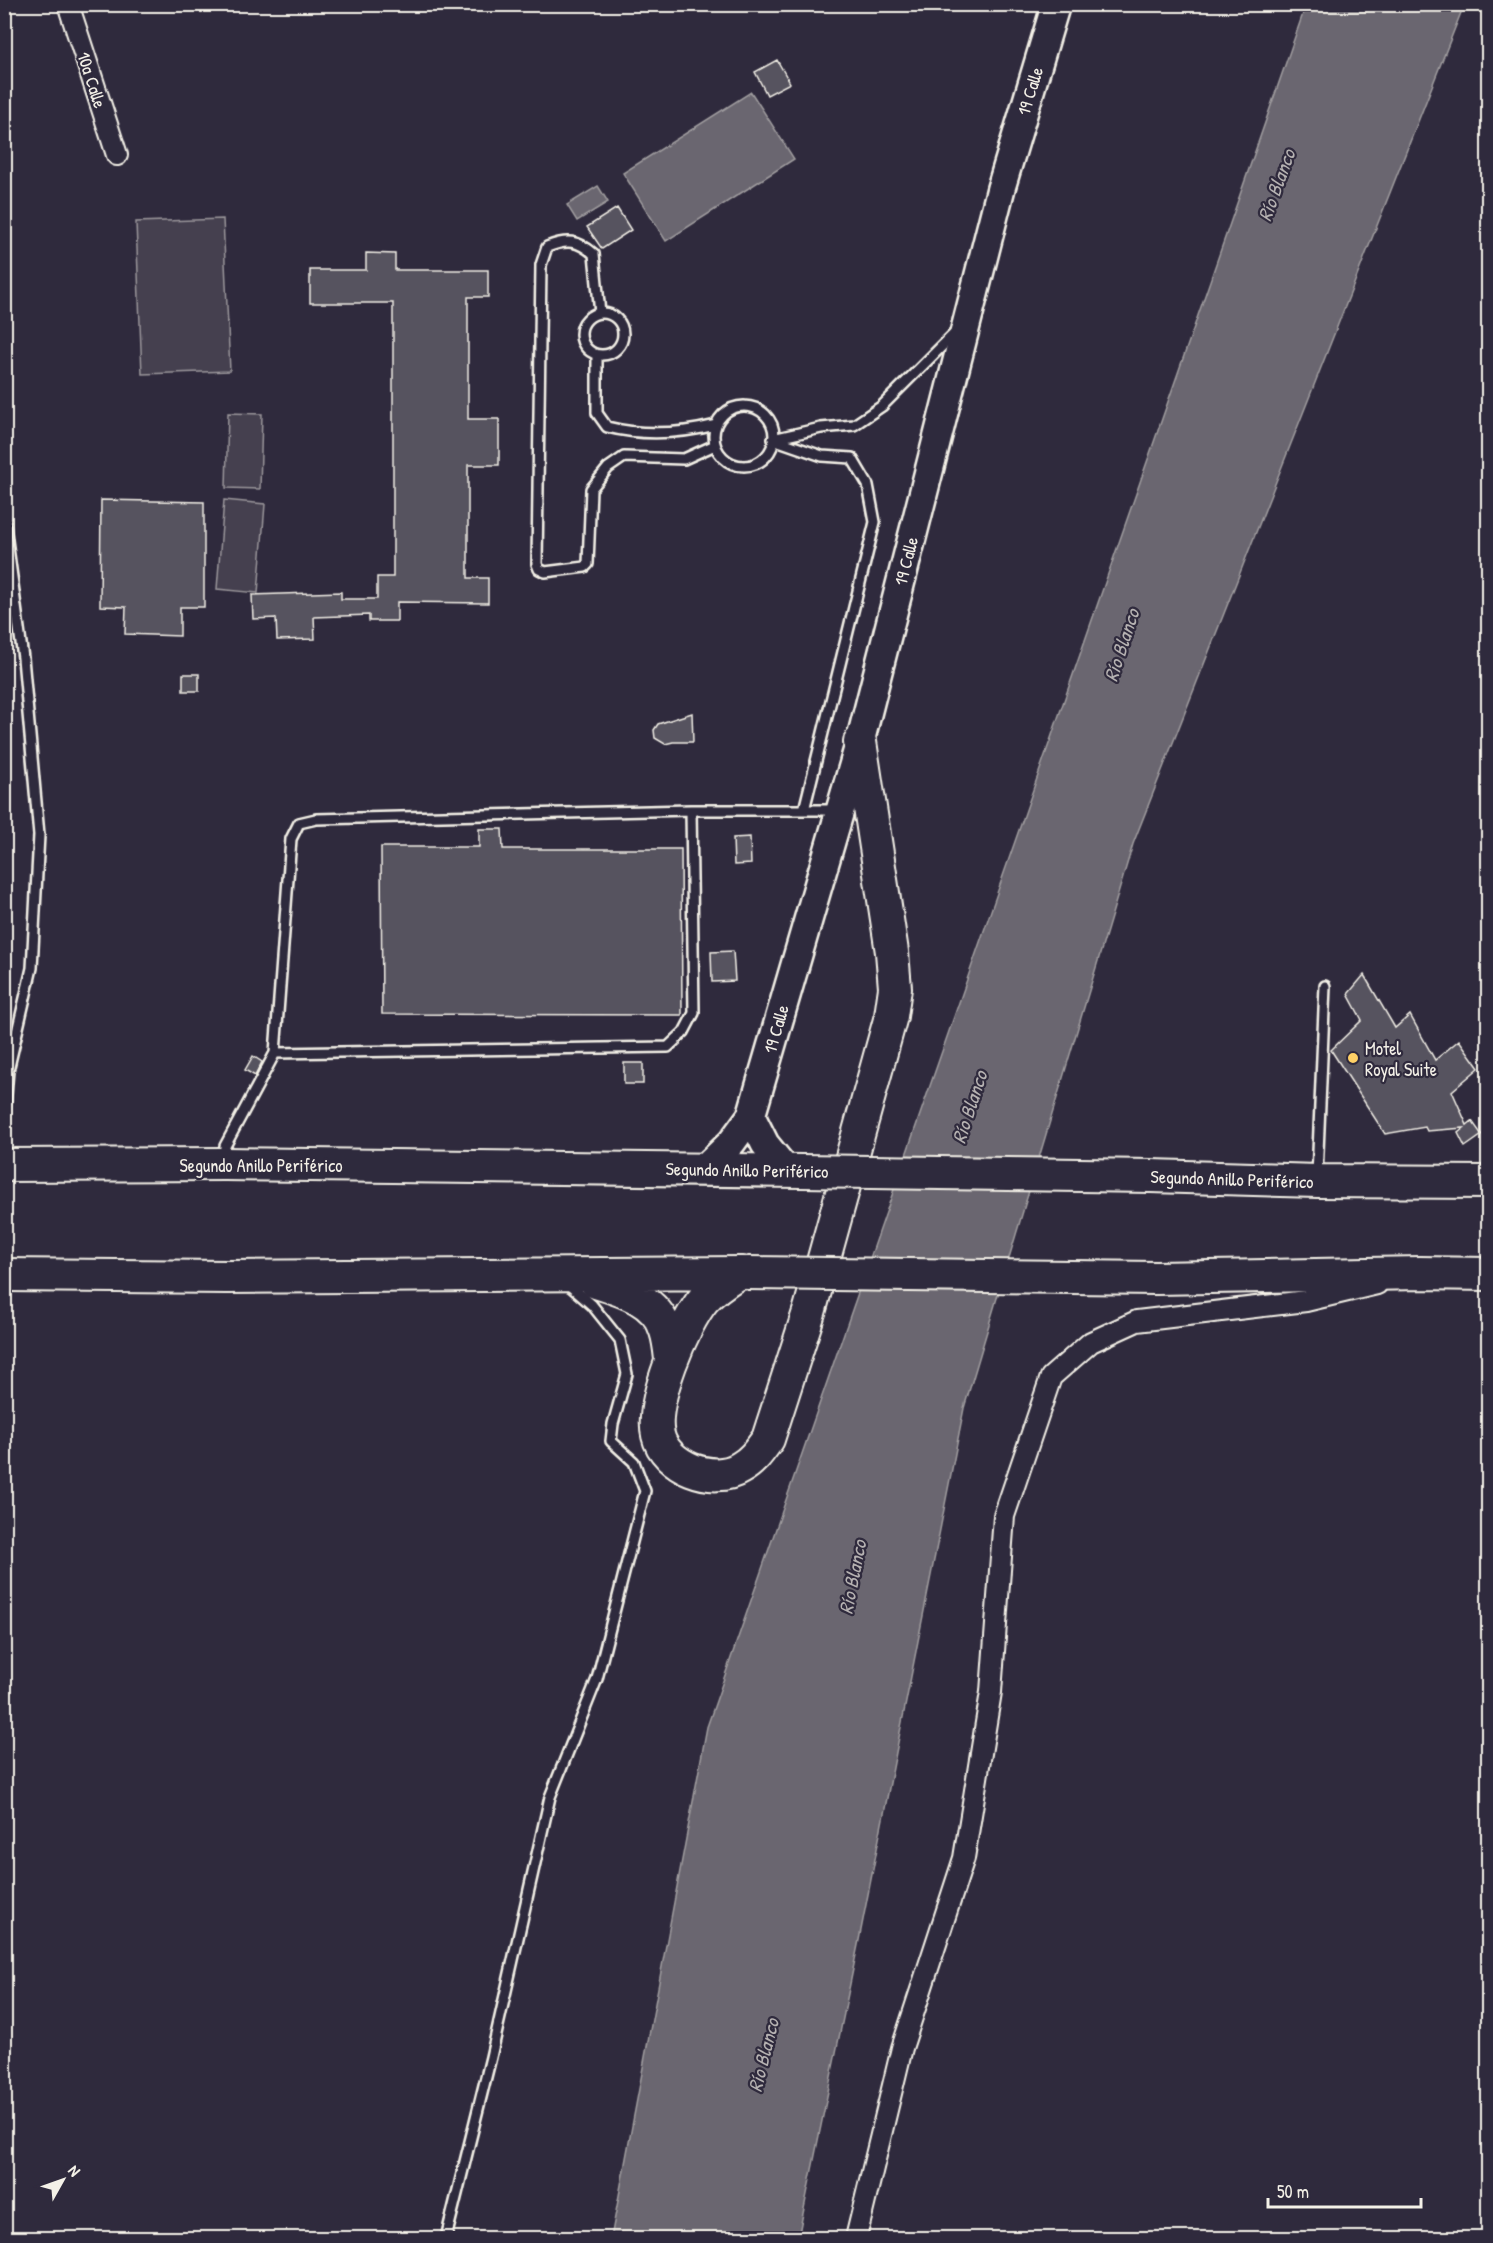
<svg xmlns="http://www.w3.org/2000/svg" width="1493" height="2243" viewBox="0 0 1493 2243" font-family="'Patrick Hand',sans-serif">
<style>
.green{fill:#454050;stroke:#9c989c;stroke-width:1.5}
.water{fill:#6a6670;stroke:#a19ea0;stroke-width:1.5}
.building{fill:#56525f;stroke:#f4f1e8;stroke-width:1.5}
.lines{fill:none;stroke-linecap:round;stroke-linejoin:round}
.lane-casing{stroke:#f4f1e8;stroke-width:14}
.street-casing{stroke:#f4f1e8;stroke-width:24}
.secondary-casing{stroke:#f4f1e8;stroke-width:32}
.primary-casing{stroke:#f4f1e8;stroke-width:36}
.lane{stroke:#2f2a3d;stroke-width:9}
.street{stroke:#2f2a3d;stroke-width:20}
.secondary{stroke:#2f2a3d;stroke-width:27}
.primary{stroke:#2f2a3d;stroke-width:32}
.primary-bridge-casing{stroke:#f4f1e8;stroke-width:36;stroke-linecap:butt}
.primary-bridge{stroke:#2f2a3d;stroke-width:32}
.poi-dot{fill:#ffd166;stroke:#2f2a3d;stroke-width:2}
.labels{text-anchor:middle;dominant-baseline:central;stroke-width:4.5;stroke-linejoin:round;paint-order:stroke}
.street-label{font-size:18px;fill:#f4f1e8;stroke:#2f2a3d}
.poi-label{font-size:18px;fill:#f4f1e8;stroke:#2f2a3d;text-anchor:start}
.water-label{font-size:20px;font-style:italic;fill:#b6b2b2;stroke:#2f2a3d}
</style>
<rect width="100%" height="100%" fill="#2f2a3d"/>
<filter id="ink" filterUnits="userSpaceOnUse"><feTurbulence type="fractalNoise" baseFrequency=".0167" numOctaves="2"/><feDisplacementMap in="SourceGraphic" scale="12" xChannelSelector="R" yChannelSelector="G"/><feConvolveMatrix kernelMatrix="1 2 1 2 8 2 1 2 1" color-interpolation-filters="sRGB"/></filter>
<g filter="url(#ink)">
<!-- green -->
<path class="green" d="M 223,219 L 230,371 L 142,374 L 136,222 Z
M 228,413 L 262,414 L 260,489 L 226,488 Z
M 224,500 L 265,504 L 258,593 L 217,589 Z"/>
<!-- water -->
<path class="water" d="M 1306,5 L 1464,5 L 1133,844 L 964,1408 L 859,1940 L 798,2238 L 611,2238 L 707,1727 Z
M 751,92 L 794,159 L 666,241 L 623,173 Z
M 598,186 L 608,202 L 577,221 L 567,205 Z"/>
<!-- building -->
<path class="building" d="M 777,60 L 790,83 L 767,95 L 755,72 Z
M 617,208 L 631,230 L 602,249 L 587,227 Z
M 366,253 L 395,254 L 395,270 L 488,270 L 488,297 L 468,297 L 468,419 L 499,419 L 499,465 L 468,465 L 468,578 L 488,578 L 488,603 L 397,602 L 397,621 L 369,621 L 369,615 L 314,617 L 315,639 L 277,640 L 276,618 L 253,619 L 252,595 L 341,592 L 341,599 L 377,599 L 377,577 L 393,577 L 393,303 L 310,303 L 310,270 L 366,270 Z
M 101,500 L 204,502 L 204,607 L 180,607 L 180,636 L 125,634 L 126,607 L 100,606 Z
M 183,674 L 199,674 L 199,691 L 183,691 Z
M 692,713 L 693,742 L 673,742 L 665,744 L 655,738 L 654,730 L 658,724 Z
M 479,829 L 502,829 L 503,849 L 681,849 L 682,1015 L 382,1014 L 381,847 L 479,847 Z
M 750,837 L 751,864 L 734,865 L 733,838 Z
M 733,951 L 735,981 L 712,982 L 711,952 Z
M 1364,975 L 1395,1028 L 1410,1015 L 1435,1060 L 1459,1040 L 1479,1068 L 1452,1091 L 1467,1125 L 1472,1121 L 1482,1135 L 1465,1147 L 1458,1133 L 1464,1128 L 1427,1131 L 1425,1127 L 1385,1134 L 1331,1050 L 1362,1020 L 1348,994 Z
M 253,1056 L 262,1062 L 255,1076 L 245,1070 Z
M 624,1063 L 643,1063 L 643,1084 L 624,1084 Z"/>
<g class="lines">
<!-- lane casing -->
<g class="lane-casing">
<path id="lane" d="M581 334a21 21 0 1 1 42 0a21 21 0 1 1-42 0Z
M 600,313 L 594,254 C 578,240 567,239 547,247 L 541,265 L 537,564 L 539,569 L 545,572 L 585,567 L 588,564 L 591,489 L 608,468 L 624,457 L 684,459 L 715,445
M 597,355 L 597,413 L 607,427 C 643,436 680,434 716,425
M714 436a30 30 0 1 1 60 0a30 30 0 1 1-60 0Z
M 773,439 L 822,456 L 852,458 L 868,485 L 875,522 L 804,810
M 773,439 L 821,428 L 854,425 L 882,406 L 957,331
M 4,518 L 23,658 L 39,835 L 32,968 L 8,1071 L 4,1119
M 275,1053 L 668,1047 L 684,1032 L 694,1013 L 691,810
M 225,1159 L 225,1146 L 275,1053 L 291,839 L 299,823 L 316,819 L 691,810 L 836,810
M 1317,1176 L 1325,986
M 446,2238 L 491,2057 L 550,1797 L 597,1679 L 645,1491 L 634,1462 L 611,1441 L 613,1424 L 627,1374 L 620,1340 L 592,1305 L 568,1284"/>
</g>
<!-- street casing -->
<g class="street-casing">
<path id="street" d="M 68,4 L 117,155
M 856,2238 L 902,2048 L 964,1858 L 991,1692 L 1004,1516 L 1051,1377 L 1091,1342 L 1137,1321 L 1306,1301 L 1377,1284"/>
</g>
<!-- secondary casing -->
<g class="secondary-casing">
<path id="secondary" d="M 751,1116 L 765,1144 L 787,1171
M 703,1170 L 732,1142 L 751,1116 L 860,742 L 1001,188 L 1056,4"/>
</g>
<!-- primary casing -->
<g class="primary-casing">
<path id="primary" d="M 4,1165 L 225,1164 L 802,1171
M 1151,1176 L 1317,1181 L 1488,1182
M 736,1274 C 725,1281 713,1289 704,1299 C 683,1324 650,1403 658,1435 C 665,1466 713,1485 740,1468 C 753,1461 760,1450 768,1439 L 810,1309 L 891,1016 L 895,988 L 892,952 L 860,742
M 4,1275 L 227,1277 L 742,1273
M 1156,1278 L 1420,1273 L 1488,1274
M 596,1282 C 623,1290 657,1300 666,1331 C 669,1340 670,1350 671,1359"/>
</g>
<!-- lane -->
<use href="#lane" class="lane"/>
<!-- street -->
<use href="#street" class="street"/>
<!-- secondary -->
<use href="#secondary" class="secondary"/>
<!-- primary -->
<use href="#primary" class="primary"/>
<!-- primary-bridge casing -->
<g class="primary-bridge-casing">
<path id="primary-bridge" d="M 802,1171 L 1151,1176
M 747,1273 L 1156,1278"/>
</g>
<!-- primary-bridge -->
<use href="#primary-bridge" class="primary-bridge"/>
</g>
</g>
<!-- markers -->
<circle class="poi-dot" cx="1353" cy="1058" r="6"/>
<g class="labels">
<!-- street labels -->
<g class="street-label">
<text transform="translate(92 80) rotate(72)">10a Calle</text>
<text transform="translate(1030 91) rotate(-73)">19 Calle</text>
<text transform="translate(906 561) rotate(-76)">19 Calle</text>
<text transform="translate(776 1029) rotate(-74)">19 Calle</text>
<text x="261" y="1165">Segundo Anillo Periférico</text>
<text transform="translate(747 1170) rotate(1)">Segundo Anillo Periférico</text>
<text transform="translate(1232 1179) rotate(2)">Segundo Anillo Periférico</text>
</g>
<!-- poi labels -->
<g class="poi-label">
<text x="1365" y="1048">Motel<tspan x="1365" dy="21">Royal Suite</tspan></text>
</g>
<!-- water labels -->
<g class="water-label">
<text transform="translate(1276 185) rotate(-70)">Río Blanco</text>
<text transform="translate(1121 645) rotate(-72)">Río Blanco</text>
<text transform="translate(969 1107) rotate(-72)">Río Blanco</text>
<text transform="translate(852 1577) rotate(-79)">Río Blanco</text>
<text transform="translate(763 2055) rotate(-76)">Río Blanco</text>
</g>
</g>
<!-- margin -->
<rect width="1493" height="2243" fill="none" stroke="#2f2a3d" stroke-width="24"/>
<rect x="12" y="12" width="1469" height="2219" fill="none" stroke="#f4f1e8" stroke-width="2" filter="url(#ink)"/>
<!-- north arrow -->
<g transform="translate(63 2180) rotate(50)" stroke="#2f2a3d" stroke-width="4.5" paint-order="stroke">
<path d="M0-4.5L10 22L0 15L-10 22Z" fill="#f4f1e8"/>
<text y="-9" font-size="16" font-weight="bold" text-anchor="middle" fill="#f4f1e8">N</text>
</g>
<!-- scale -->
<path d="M1268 2198v9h153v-9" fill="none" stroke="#f4f1e8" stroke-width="3"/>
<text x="1277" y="2198" font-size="18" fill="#f4f1e8" stroke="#2f2a3d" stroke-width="4.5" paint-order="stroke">50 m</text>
</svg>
